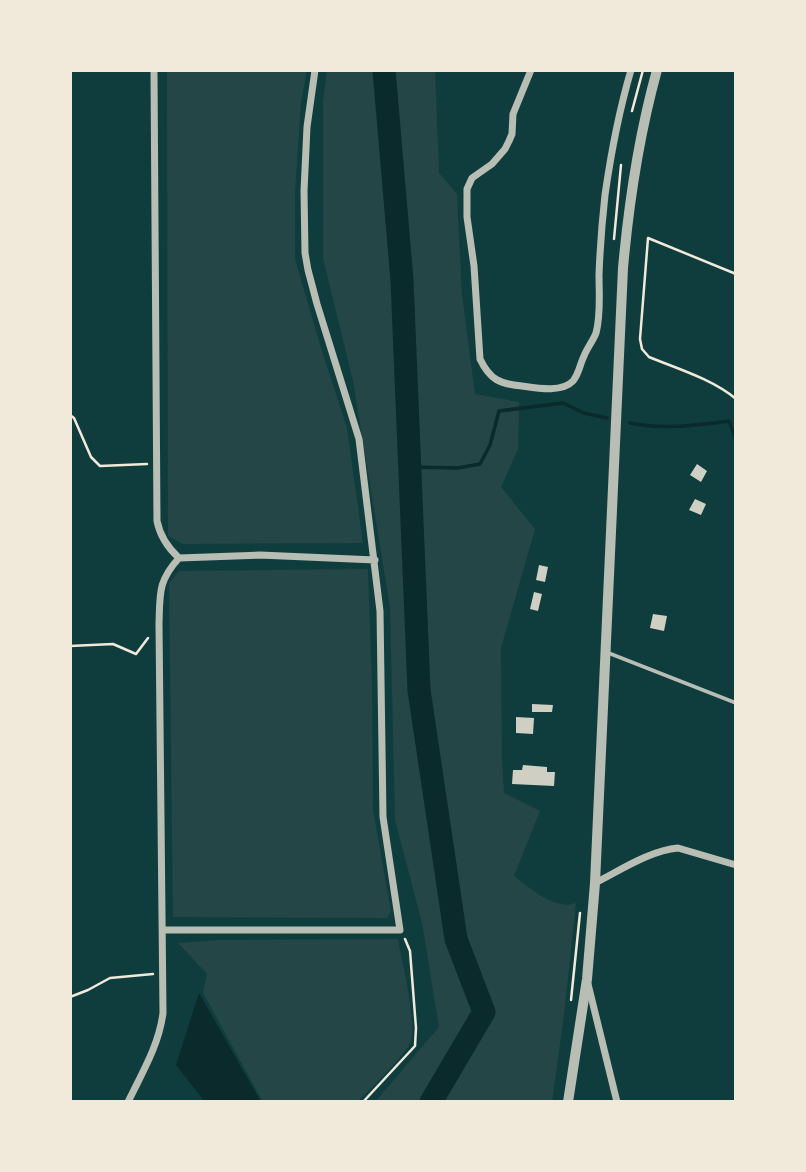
<svg xmlns="http://www.w3.org/2000/svg" width="806" height="1172" viewBox="0 0 806 1172" font-family="Roboto,sans-serif">
<style>
.green{fill:#244646}
.water{fill:#0a2a2b}
.lines{fill:none;stroke-linecap:round;stroke-linejoin:round}
.stream{stroke:#0a2a2b;stroke-width:3.5}
.river{stroke:#0a2a2b;stroke-width:23}
.building{fill:#cfcfc3}
.path{stroke:#f1e9da;stroke-width:2.5}
.service{stroke:#b8beb3;stroke-width:3.5}
.minor{stroke:#b8beb3;stroke-width:7}
.tertiary{stroke:#b8beb3;stroke-width:10}
</style>
<rect width="100%" height="100%" fill="#0f3d3e"/>
<!-- green -->
<path class="green" d="M 307,70 L 301,103 L 295,192 L 295,259 L 321,348 L 347,428 L 363,543 L 183,544 L 168,536 L 167,71 Z
M 327,70 L 435,70 L 439,173 L 457,194 L 462,295 L 475,394 L 519,402 L 518,449 L 501,487 L 535,529 L 501,648 L 502,760 L 504,793 L 540,811 L 514,876 C 530,888 555,911 576,903 L 564,1015 L 552,1102 L 375,1102 L 439,1027 L 422,923 L 395,820 L 390,607 L 353,381 L 323,258 L 323,102 Z
M 368,569 L 372,686 L 373,810 L 391,911 L 387,918 L 173,917 L 169,583 L 179,571 Z
M 398,939 C 402,962 417,1022 411,1041 C 407,1053 368,1092 357,1102 L 263,1102 L 203,993 L 207,974 L 178,943 L 221,940 Z"/>
<!-- water -->
<path class="water" d="M 199,993 L 261,1102 L 205,1102 L 176,1065 Z"/>
<g class="lines">
<!-- stream -->
<path class="stream" d="M 630,423 C 663,430 696,425 729,421 L 736,440
M 410,467 L 458,468 L 480,464 L 490,445 L 499,411 L 563,403 L 584,413 L 607,418"/>
<!-- river -->
<path class="river" d="M 384,70 L 402,280 L 419,690 L 456,939 L 484,1012 L 431,1102"/>
</g>
<!-- building -->
<path class="building" d="M 697,464 L 707,471 L 701,482 L 690,475 Z
M 695,499 L 706,504 L 701,515 L 689,510 Z
M 539,565 L 548,567 L 545,582 L 536,580 Z
M 534,592 L 542,594 L 538,611 L 530,609 Z
M 653,614 L 667,616 L 664,631 L 650,628 Z
M 532,704 L 553,705 L 552,712 L 532,712 Z
M 516,717 L 534,718 L 533,734 L 516,733 Z
M 523,765 L 547,767 L 547,772 L 555,772 L 554,786 L 512,784 L 513,770 L 522,770 Z"/>
<g class="lines">
<!-- path -->
<path class="path" d="M 632,111 L 643,70
M 614,239 L 621,165
M 736,274 L 648,238 L 640,339 L 642,349 L 649,357 C 678,369 712,379 736,399
M 70,415 L 74,418 L 91,457 L 100,466 L 147,464
M 70,646 L 113,644 L 136,654 L 148,638
M 70,997 L 88,990 L 110,978 L 153,974
M 571,1000 L 580,913
M 363,1102 L 415,1046 L 416,1028 L 410,951 L 405,939"/>
<!-- service -->
<path class="service" d="M 606,652 L 736,703"/>
<!-- minor -->
<path class="minor" d="M 531,70 L 513,114 L 512,134 L 509,141 L 505,149 L 492,164 L 472,178 L 467,189 L 467,217 L 474,266 L 480,359 C 490,380 500,384 522,386 C 536,388 562,393 573,381 C 579,374 580,364 584,356 C 587,348 593,341 596,333 C 601,315 599,293 599,275 C 600,248 602,222 605,195 C 611,153 619,111 631,70
M 154,73 L 157,521 C 160,536 168,548 179,558
M 595,883 C 619,871 651,850 678,848 L 736,865
M 163,930 L 400,930 L 383,817 L 380,611 L 359,439 L 317,304 L 308,270 L 305,253 L 304,191 L 307,127 L 315,70
M 588,984 L 617,1102
M 128,1102 C 142,1073 159,1045 163,1013 L 159,624 C 160,593 158,581 179,558 L 260,555 L 375,560"/>
<!-- tertiary -->
<path class="tertiary" d="M 568,1102 L 587,979 L 595,883 L 623,268 C 629,201 639,135 657,70"/>
</g>
<!-- border -->
<rect width="806" height="1172" fill="none" stroke="#f1e9da" stroke-width="144"/>
</svg>
